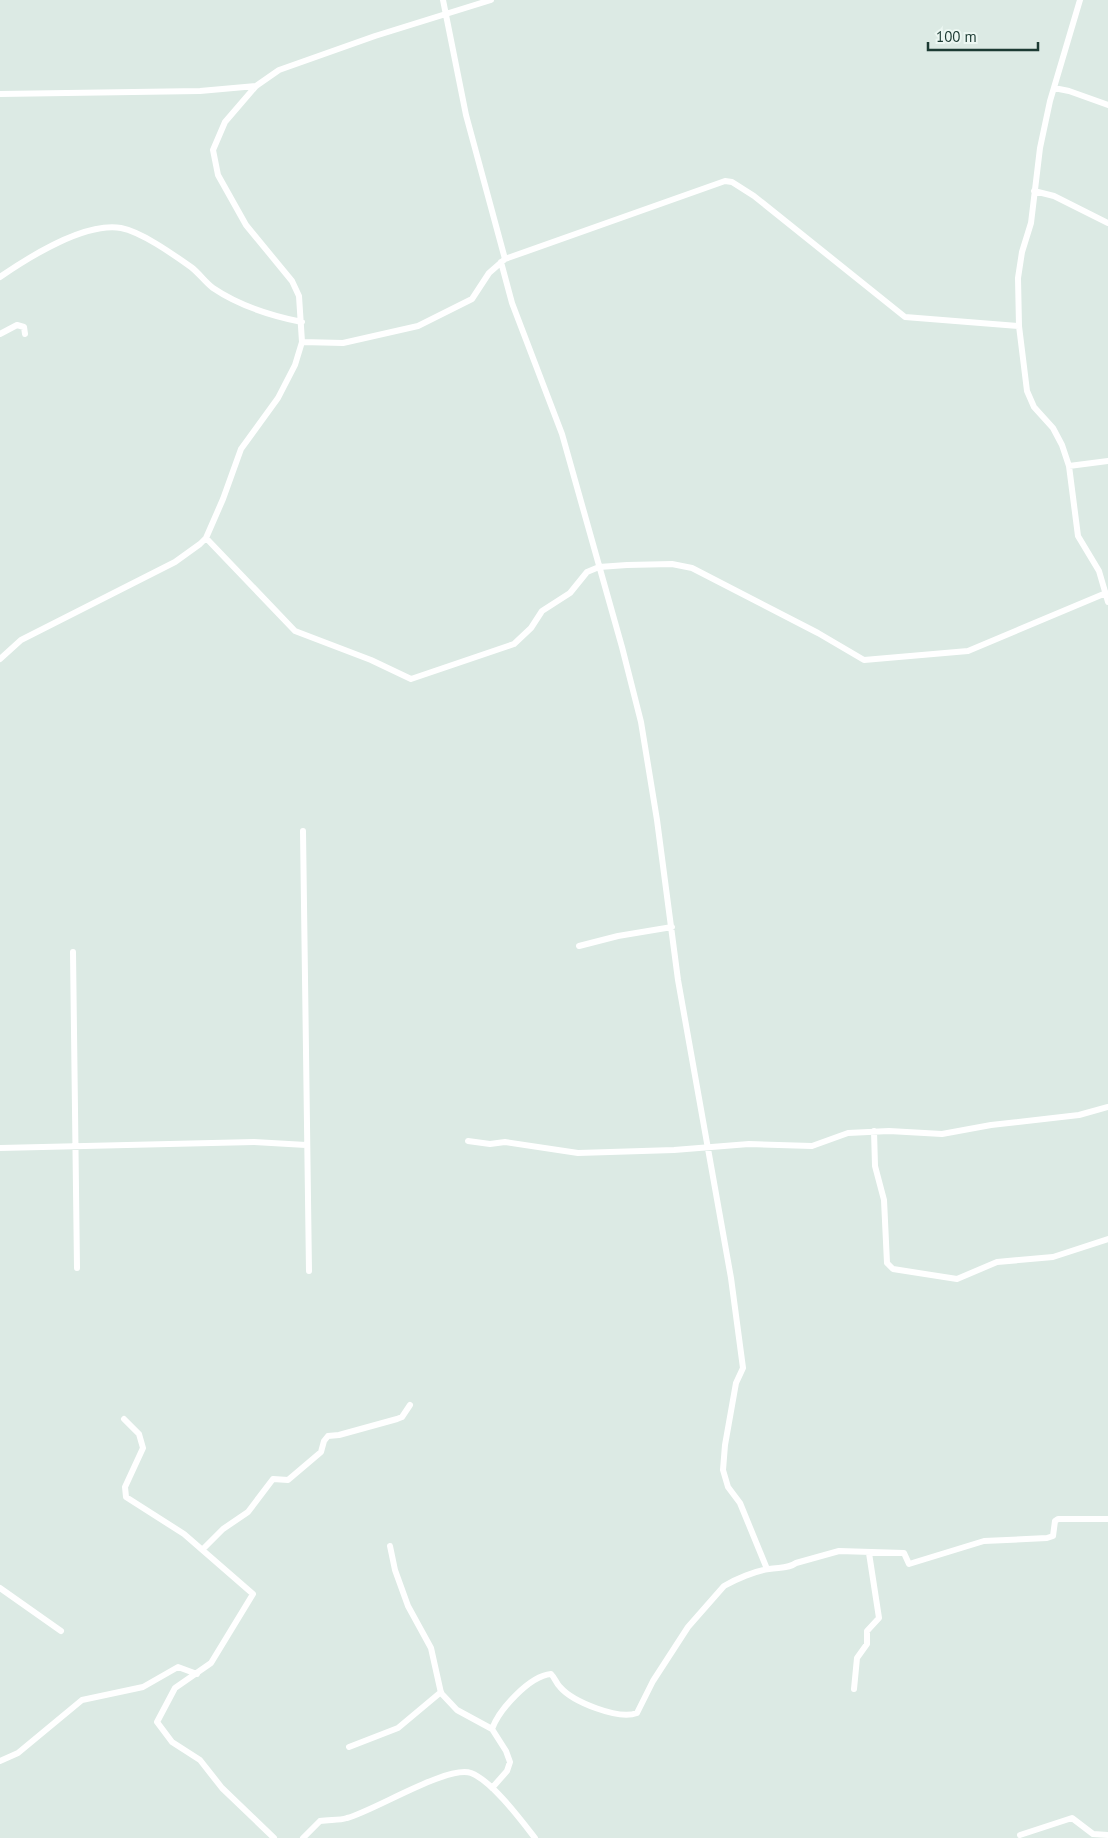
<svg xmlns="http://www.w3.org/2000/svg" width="1108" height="1838" viewBox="0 0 1108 1838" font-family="'PT Sans',sans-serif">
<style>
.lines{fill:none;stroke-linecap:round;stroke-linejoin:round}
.street{stroke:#fff;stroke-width:6}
</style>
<rect width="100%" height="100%" fill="#dceae4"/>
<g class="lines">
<!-- street -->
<path class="street" d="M 443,0 L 466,115 L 505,259
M 1080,0 L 1050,101 L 1040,148 L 1031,223 L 1022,252 L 1018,278 L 1019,326 L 1027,391 L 1034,407 L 1053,428 L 1062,445 L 1069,466 L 1078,536 L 1099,571 L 1108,602
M 1054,88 L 1069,91 L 1108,105
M 0,94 L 200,91 L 256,86
M 1034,191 L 1054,196 L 1108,223
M 501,262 L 512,303 L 562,434 L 622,647 L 641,722 L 657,820 L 678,980 L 731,1278 L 743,1368 L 736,1383 L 725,1445 L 723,1470 L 728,1487 L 740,1503 L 767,1569
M 0,277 C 29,257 85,222 121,228 C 142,232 174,255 191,267 C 199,273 205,282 213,288 C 238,305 272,316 302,322
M 0,334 L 17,325 L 24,327 L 25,334
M 302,342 L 343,343 L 418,326 L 472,299 L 489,273 L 505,259 L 725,181 L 732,182 L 754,196 L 905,317 L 1019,326
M 1069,466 L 1108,461
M 206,538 L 295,631 L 371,660 L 411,679 L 514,644 L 531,628 L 542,611 L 570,593 L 587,572 L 599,567 L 627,565 L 672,564 L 692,568 L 818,633 L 864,660 L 968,651 L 1106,593
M 0,659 L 21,640 L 175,562 L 200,544 L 206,538 L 223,499 L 241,449 L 278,398 L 295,365 L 302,342 L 299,296 L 292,281 L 246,225 L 218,175 L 213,150 L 225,122 L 256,86 L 279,70 L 375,36 L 491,0
M 303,831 L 309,1271
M 579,946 L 618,936 L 672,927
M 73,952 L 77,1268
M 874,1131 L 875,1166 L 884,1200 L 887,1263 L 893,1269 L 957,1279 L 997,1262 L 1053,1257 L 1108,1239
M 468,1141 L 490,1144 L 505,1142 L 578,1153 L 674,1150 L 749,1144 L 812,1146 L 848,1133 L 889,1131 L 942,1134 L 991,1125 L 1079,1115 L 1108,1107
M 0,1148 L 254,1142 L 306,1145
M 124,1419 L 139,1434 L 143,1448 L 125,1487 L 126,1497 L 184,1534 L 253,1594 L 211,1663 L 175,1688 L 157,1722 L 172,1742 L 200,1760 L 222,1788 L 274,1838
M 390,1546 L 395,1570 L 408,1606 L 431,1648 L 441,1693 L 457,1710 L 492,1729
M 203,1549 L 223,1529 L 248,1512 L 273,1479 L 288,1480 L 321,1452 L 324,1441 L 328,1436 L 339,1435 L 397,1419 L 402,1417 L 410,1405
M 0,1588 L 61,1631
M 854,1689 L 857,1658 L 867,1644 L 867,1631 L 879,1618 L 869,1553
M 349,1747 L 398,1728 L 441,1692
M 0,1761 L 18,1753 L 82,1700 L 143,1687 L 178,1667 L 197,1674
M 492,1788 L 507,1771 L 510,1762 L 506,1751 L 492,1729 C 499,1710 529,1676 551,1674 C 555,1678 556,1683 560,1687 C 573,1702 618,1720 637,1713 L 653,1681 L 688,1627 L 724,1586 C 736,1579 755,1571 769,1569 C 779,1567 788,1569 796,1563 L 839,1551 L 904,1553 L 909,1564 L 984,1541 L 1047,1538 L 1053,1536 L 1055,1521 L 1058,1519 L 1108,1519
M 1020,1835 L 1072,1818 L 1093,1834 L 1108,1835
M 303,1838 L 320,1821 C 329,1819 338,1821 347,1818 C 374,1811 447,1765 471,1773 C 492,1781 521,1820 535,1838"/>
</g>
<!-- scale -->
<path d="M928 42v8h110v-8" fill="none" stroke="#1c3b33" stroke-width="2.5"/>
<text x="936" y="42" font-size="15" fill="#1c3b33" stroke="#ecf7f2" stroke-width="4" paint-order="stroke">100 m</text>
</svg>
